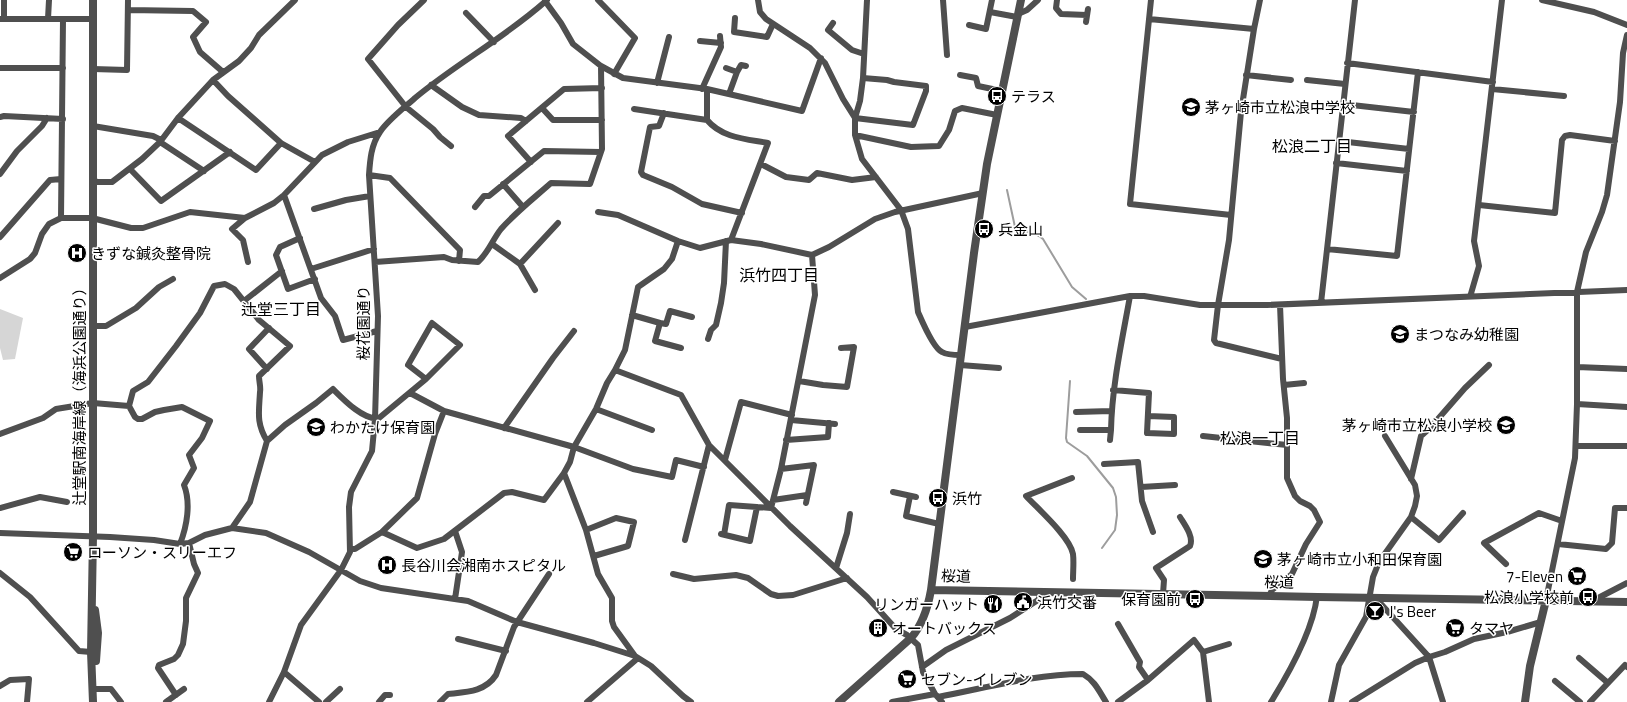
<svg xmlns="http://www.w3.org/2000/svg" width="1627" height="702" viewBox="0 0 1627 702" font-family="'Titillium Web','Noto Sans JP',sans-serif">
<style>
.green{fill:#d6d6d6}
.lines{fill:none;stroke-linecap:round;stroke-linejoin:round}
.stream{stroke:#9d9d9d;stroke-width:2}
.minor{stroke:#4f4f4f;stroke-width:6}
.tertiary{stroke:#4f4f4f;stroke-width:8}
.labels{text-anchor:middle;dominant-baseline:central;stroke-width:3;stroke-linejoin:round;paint-order:stroke}
.poi-label{font-size:15px;fill:#000;stroke:#fff;text-anchor:start}
.street-label{font-size:15px;fill:#000;stroke:#fff}
.neighbourhood-label{font-size:16px;fill:#000;stroke:#fff}
</style>
<rect width="100%" height="100%" fill="#fff"/>
<!-- green -->
<path class="green" d="M 0,309 L 23,318 L 15,359 L 3,360 L 0,348 Z"/>
<g class="lines">
<!-- stream -->
<path class="stream" d="M 1007,190 L 1015,227 C 1024,233 1035,231 1043,239 L 1072,287 L 1086,299
M 1070,381 L 1066,438 L 1067,442 L 1087,456 L 1113,488 L 1116,497 L 1117,515 L 1115,530 L 1102,548"/>
<!-- minor -->
<path class="minor" d="M 424,0 L 398,25 L 368,59 L 406,107 L 433,129 L 440,137 L 451,146
M 598,0 L 635,38 L 614,74
M 758,0 L 760,12 L 766,19 L 810,48 L 825,63 L 843,99 L 855,118 L 913,125 L 926,91 L 926,86 L 894,82 L 887,80 L 863,78
M 867,0 L 863,78 L 860,101 L 855,118 L 855,135 L 862,159 L 901,210 L 908,229 L 918,312 C 922,321 933,348 942,352 C 947,355 955,355 961,355
M 943,0 L 947,55
M 1057,0 L 1056,8 L 1061,14 L 1087,15
M 1151,0 L 1130,204 L 1231,215
M 1260,0 L 1254,29 L 1241,112 L 1229,240 L 1218,305 L 1214,340 L 1216,343 L 1282,359
M 1542,0 L 1594,12 L 1627,25
M 545,1 L 561,23 L 573,44 L 601,66 L 623,78 L 707,89 L 802,111 L 821,58
M 128,10 L 193,11 L 206,22 L 193,37 L 200,52 L 223,72
M 990,12 L 1017,17
M 466,13 L 494,42
M 1018,14 L 1027,10 L 1038,0
M 735,18 L 734,32 L 767,37 L 773,24
M 0,19 L 93,19
M 4,19 L 4,0
M 48,19 L 49,0
M 1149,19 L 1254,29
M 1086,22 L 1088,9
M 833,23 L 828,30 L 852,50 L 864,54
M 969,25 L 986,29 L 992,0
M 700,41 L 721,43
M 1347,63 L 1493,82
M 0,68 L 63,68
M 726,68 L 737,72 L 729,94
M 93,69 L 127,70 L 128,0
M 737,72 L 741,65 L 746,66
M 960,75 L 976,78 L 978,86 L 1002,91
M 1246,75 L 1291,80
M 213,80 L 228,96 L 281,143 L 315,162
M 1307,80 L 1345,84
M 657,83 L 669,37
M 431,85 L 462,107 L 479,115 L 521,118 L 526,121
M 702,89 L 721,47 L 720,36
M 707,89 L 707,120 C 722,138 746,139 768,143 L 731,240
M 1492,89 L 1564,96
M 1343,104 L 1414,112
M 542,108 L 553,120 L 602,120
M 634,109 L 707,120
M 664,113 L 659,126 L 650,127 L 641,172 L 643,175 L 672,187 L 702,204 L 742,213
M 0,117 L 4,116 L 63,119
M 178,118 L 256,170 L 281,143
M 93,126 L 153,136 L 161,140
M 855,135 L 911,147 L 939,146 L 949,130 L 955,111 L 962,108 L 997,115
M 1339,141 L 1409,149
M 160,142 L 204,171
M 531,162 L 508,136 L 564,89 L 602,88
M 1336,163 L 1407,171
M 761,164 L 786,177 L 809,180 L 817,173 L 852,180 L 876,177
M 130,169 L 161,201 L 230,152
M 0,174 L 17,151 L 42,126 L 47,118
M 369,175 L 390,178 L 460,250 L 459,261
M 93,181 L 98,182 L 112,182 L 142,159 L 160,142 L 178,118 L 213,80 L 239,61 L 251,48 L 259,35 L 295,0
M 503,184 L 523,207
M 284,195 L 321,298 L 335,316 L 343,340 L 377,331
M 1479,205 L 1555,213 L 1562,140 L 1565,136 L 1570,135 L 1615,141
M 475,207 L 484,196 L 489,196 L 544,151 L 601,152
M 314,209 L 346,200 L 370,196
M 598,212 L 618,215 L 678,241 L 700,248 L 731,240 L 761,244 L 812,255 L 829,247 L 875,219 L 895,212 L 983,193
M 61,218 L 63,19
M 0,237 L 50,180 L 61,179
M 300,238 L 280,247 L 276,255 L 288,289 L 315,279
M 492,244 L 520,264 L 535,290
M 1327,249 L 1397,256 L 1418,72
M 248,262 L 243,240 L 232,229 L 245,218 L 274,203 L 284,195 L 322,155 L 348,142 L 380,132
M 375,262 L 444,257 L 452,260 L 478,262 C 488,253 493,239 501,229 C 516,212 534,198 551,183 L 590,184 L 602,149 L 601,66
M 520,264 L 558,223
M 311,269 L 374,249
M 0,278 L 30,259 L 35,253 L 42,234 L 49,224 L 61,218 L 92,218 L 131,228 L 143,228 L 190,212 L 245,218
M 1470,297 L 1479,266 L 1474,241 L 1502,0
M 244,301 L 282,271
M 1321,303 L 1355,0
M 632,315 L 660,323 L 655,341 L 681,348
M 660,323 L 666,324 L 670,311 L 692,317
M 93,326 L 106,326 L 136,308 L 159,287 L 173,279
M 965,327 L 1130,296 L 1144,296 L 1200,305 L 1267,305 L 1627,290
M 708,339 L 711,330 L 716,325 L 721,303 L 724,283 L 726,241
M 960,365 L 999,368
M 1577,367 L 1627,369
M 267,369 L 249,349 L 269,328
M 615,370 L 681,395 L 709,445 L 790,526 L 867,597 L 896,629 L 907,635 L 918,645 L 923,672 L 935,694 L 942,702
M 799,381 L 823,385 L 847,387 L 854,347 L 841,348
M 1284,385 L 1304,383
M 1113,390 L 1149,393 L 1147,433 L 1174,434 L 1174,417 L 1148,416
M 410,393 L 444,411 L 574,447 L 633,469 L 672,477 L 676,460 L 704,467
M 1577,404 L 1627,407
M 129,406 L 133,391 L 148,382 L 176,346 L 200,313 L 214,286 L 225,284 L 234,289 L 259,320 L 290,346 L 259,376 C 259,382 261,387 260,392 C 259,412 256,423 267,441
M 596,409 L 652,430
M 1076,412 L 1111,411
M 791,420 L 835,424
M 504,428 L 553,358 L 574,331
M 1080,430 L 1111,430 C 1112,385 1122,341 1130,296
M 0,434 L 43,418 L 56,409 L 93,403 L 129,406 L 135,417 L 138,419 L 142,419 L 155,412 L 164,410 L 182,407 L 210,421 L 202,438 L 189,455 L 194,468 L 184,485 C 191,503 187,526 180,544
M 1203,436 L 1287,445
M 786,440 L 828,437 L 829,423
M 1110,440 L 1111,430
M 1576,446 L 1627,446
M 725,460 L 741,402 L 792,415
M 1104,464 L 1138,462 L 1142,501 L 1153,532
M 781,469 L 814,465 L 806,503
M 564,473 L 586,530 L 598,574 L 612,598 L 612,621 L 614,627 L 635,656
M 1072,478 L 1026,496 C 1038,509 1070,537 1073,554 C 1074,562 1073,571 1073,579
M 1411,479 L 1421,436 L 1431,427 L 1465,388 L 1489,365
M 1141,487 L 1175,485
M 893,492 L 916,497
M 910,496 L 906,516 L 939,524
M 773,500 L 807,495
M 0,508 L 40,497 L 67,502
M 771,508 L 781,469 L 815,295 L 812,255
M 1411,517 L 1439,540 L 1463,513
M 232,528 L 250,502 L 267,441 L 285,425 L 316,403 L 333,389 C 343,399 364,421 379,418 L 426,379 L 460,345 L 432,323 L 408,365 L 426,379
M 586,530 L 616,518 L 634,522 L 628,546 L 594,556
M 455,531 L 462,552 L 455,599
M 382,532 L 417,548 L 444,539 L 504,493 L 512,492 L 544,500 L 564,473 L 570,462 L 574,447 L 596,409 L 607,383 L 615,370 L 625,350 L 638,287 L 664,269 L 672,259 L 678,241
M 0,533 L 110,537 L 154,540 L 180,544 L 189,543 L 205,535 L 232,528 L 266,533 L 309,552 L 360,581 L 381,588 L 468,601 L 517,622 L 594,643 L 635,656 L 651,666 L 683,696 L 691,702
M 721,534 L 750,541 L 757,507
M 724,535 L 729,505 L 771,508
M 685,540 L 709,445
M 1558,544 L 1606,549 L 1612,543 L 1615,508 L 1627,508
M 351,549 L 355,549 L 382,532 L 417,498 L 435,434 L 444,411
M 1506,564 L 1484,543 L 1539,513 L 1562,521
M 836,568 L 847,533 L 850,514
M 0,573 L 30,597 L 79,651 L 91,652
M 673,574 L 694,579 L 736,575 L 748,578 L 771,594 L 778,596 L 793,595 L 847,578
M 1163,594 L 1164,580 L 1156,568 L 1190,546 C 1194,537 1185,525 1180,517
M 1269,596 L 1272,590 L 1292,574 L 1306,544 L 1320,522 L 1314,510 L 1310,506 L 1300,501 L 1295,496 L 1287,478 L 1287,418 L 1283,379 L 1280,305
M 1379,598 L 1381,604 L 1429,657 L 1443,702
M 1546,600 L 1575,458 L 1577,404 L 1577,292 L 1586,252 L 1602,212 L 1607,195 L 1620,102 L 1623,53 L 1627,35
M 1599,602 L 1600,597 L 1627,583
M 1118,624 L 1140,662 L 1139,667 L 1148,680
M 458,639 L 506,651
M 1203,652 L 1229,644
M 1579,658 L 1608,683
M 922,667 L 946,650 L 1010,618 L 1038,600 L 1042,592
M 284,672 L 319,702
M 1555,681 L 1580,702
M 0,686 L 10,680 L 29,679 L 27,702
M 93,689 L 111,689 L 121,702
M 176,695 L 158,668 L 159,665 L 174,659 L 178,655 L 183,644 L 186,621 L 186,598 L 198,573 L 194,564 L 189,543
M 938,697 C 986,688 1034,674 1083,674 C 1095,681 1099,691 1106,702
M 166,702 L 184,689
M 269,702 L 284,672 L 301,625 L 341,570 L 350,552 L 349,507 L 351,492 L 372,451 L 375,419 L 378,316 L 369,175 C 370,160 371,145 380,132 C 388,120 404,108 415,98 C 457,63 506,37 547,0
M 326,702 L 340,689
M 379,702 L 385,695 L 390,695
M 440,702 L 448,694 C 466,692 485,692 496,675 L 514,627 L 549,574
M 587,702 L 638,658
M 892,702 L 935,694
M 1118,702 L 1148,680 L 1194,640 L 1203,652 L 1209,702
M 1271,702 C 1289,673 1313,631 1317,596
M 1331,702 L 1339,665 L 1366,617 L 1373,577 L 1379,562 L 1411,517 L 1415,506 L 1417,496 L 1415,485 L 1385,436
M 1352,702 L 1415,663 L 1429,657 L 1445,652 L 1474,639 L 1507,632 L 1541,622
M 1590,702 L 1625,665 L 1627,667"/>
<!-- tertiary -->
<path class="tertiary" d="M 931,590 C 1163,596 1395,597 1627,602
M 95,610 L 98,633 L 96,661
M 93,702 L 91,652 L 93,536 L 93,0
M 839,702 L 911,638 C 923,624 928,607 931,590 L 974,253 L 987,164 L 1021,0
M 1525,702 L 1530,666 L 1546,600"/>
</g>
<!-- icons -->
<defs>
<g id="bus-disc" transform="scale(1)"><circle r="9.5" fill="#000" stroke="#fff"/><path d="M-5-6H5V4H4V6H2V4H-2V6H-4V4H-5ZM-3.5-4V0h7V-4ZM-3.5 1.2v1.5H-2V1.2ZM2 1.2v1.5H3.5V1.2Z" fill="#fff"/></g>
<g id="school-disc" transform="scale(1)"><circle r="9.5" fill="#000" stroke="#fff"/><path d="M0-5L7-2L0 1L-7-2ZM-4 1L0 2.5L4 1V4Q0 6-4 4Z" fill="#fff"/></g>
<g id="hospital-disc" transform="scale(1)"><circle r="9.5" fill="#000" stroke="#fff"/><path d="M-5-5h3v3.5h4V-5h3V5h-3V1.5h-4V5h-3Z" fill="#fff"/></g>
<g id="supermarket-disc" transform="scale(1)"><circle r="9.5" fill="#000" stroke="#fff"/><path d="M-6-5.5h2.5l.6 2H6L4.5 2H-2.5L-4.4-4H-6ZM-1.5 3.2a1.3 1.3 0 1 0 .1 0ZM3 3.2a1.3 1.3 0 1 0 .1 0Z" fill="#fff"/></g>
<g id="civic-disc" transform="scale(1)"><circle r="9.5" fill="#000" stroke="#fff"/><path d="M-.6-6.5H3V-4.5H.6V-3L4-1V1h2V6H-6V1h2V-1L-.6-3ZM-1.2 2.5V6h2.4V2.5Z" fill="#fff"/></g>
<g id="restaurant-disc" transform="scale(1)"><circle r="9.5" fill="#000" stroke="#fff"/><path d="M-5-6h1v4h1v-4h1v4h1v-4h1v5L-1.5 .5V6h-2V.5L-5-1ZM5-6V6H3V1.5H1.5Q1.5-4 5-6Z" fill="#fff"/></g>
<g id="bar-disc" transform="scale(1)"><circle r="9.5" fill="#000" stroke="#fff"/><path d="M-6-5H6L.8 .8V4.5H3.5V6h-7V4.5H-.8V.8Z" fill="#fff"/></g>
<g id="building-disc" transform="scale(1)"><circle r="9.5" fill="#000" stroke="#fff"/><path d="M-4-6H4V6H1V3H-1V6H-4ZM-2.5-4.3h1.7v1.8h-1.7ZM.8-4.3h1.7v1.8H.8ZM-2.5-1h1.7V.8h-1.7ZM.8-1h1.7V.8H.8Z" fill="#fff"/></g>
</defs>
<g fill-rule="evenodd">
<use href="#bus-disc" x="997" y="96"/>
<use href="#school-disc" x="1191" y="107"/>
<use href="#bus-disc" x="984" y="229"/>
<use href="#hospital-disc" x="77" y="253"/>
<use href="#school-disc" x="1400" y="334"/>
<use href="#school-disc" x="1506" y="425"/>
<use href="#school-disc" x="316" y="427"/>
<use href="#bus-disc" x="938" y="498"/>
<use href="#supermarket-disc" x="73" y="552"/>
<use href="#school-disc" x="1263" y="559"/>
<use href="#hospital-disc" x="387" y="565"/>
<use href="#supermarket-disc" x="1577" y="576"/>
<use href="#bus-disc" x="1588" y="597"/>
<use href="#bus-disc" x="1195" y="599"/>
<use href="#civic-disc" x="1023" y="602"/>
<use href="#restaurant-disc" x="993" y="604"/>
<use href="#bar-disc" x="1375" y="611"/>
<use href="#building-disc" x="878" y="628"/>
<use href="#supermarket-disc" x="1455" y="628"/>
<use href="#supermarket-disc" x="907" y="679"/>
</g>
<g class="labels">
<!-- poi labels -->
<g class="poi-label">
<text x="1011" y="96">テラス</text>
<text x="1205" y="107">茅ヶ崎市立松浪中学校</text>
<text x="998" y="229">兵金山</text>
<text x="91" y="253">きずな鍼灸整骨院</text>
<text x="1414" y="334">まつなみ幼稚園</text>
<text x="1492" y="425" text-anchor="end">茅ヶ崎市立松浪小学校</text>
<text x="330" y="427">わかたけ保育園</text>
<text x="952" y="498">浜竹</text>
<text x="87" y="552">ローソン・スリーエフ</text>
<text x="1277" y="559">茅ヶ崎市立小和田保育園</text>
<text x="401" y="565">長谷川会湘南ホスピタル</text>
<text x="1563" y="576" text-anchor="end">7-Eleven</text>
<text x="1574" y="597" text-anchor="end">松浪小学校前</text>
<text x="1181" y="599" text-anchor="end">保育園前</text>
<text x="1037" y="602">浜竹交番</text>
<text x="979" y="604" text-anchor="end">リンガーハット</text>
<text x="1389" y="611">J's Beer</text>
<text x="892" y="628">オートバックス</text>
<text x="1469" y="628">タマヤ</text>
<text x="921" y="679">セブン-イレブン</text>
</g>
<!-- street labels -->
<g class="street-label">
<text transform="translate(363 323) rotate(-90)">桜花園通り</text>
<text transform="translate(79 393) rotate(-90)">辻堂駅南海岸線（海浜公園通り）</text>
<text transform="translate(956 576) rotate(2)">桜道</text>
<text transform="translate(1279 582) rotate(1)">桜道</text>
</g>
<!-- neighbourhood labels -->
<g class="neighbourhood-label">
<text x="1312" y="146">松浪二丁目</text>
<text x="779" y="275">浜竹四丁目</text>
<text x="281" y="309">辻堂三丁目</text>
<text x="1260" y="438">松浪一丁目</text>
</g>
</g>
</svg>
